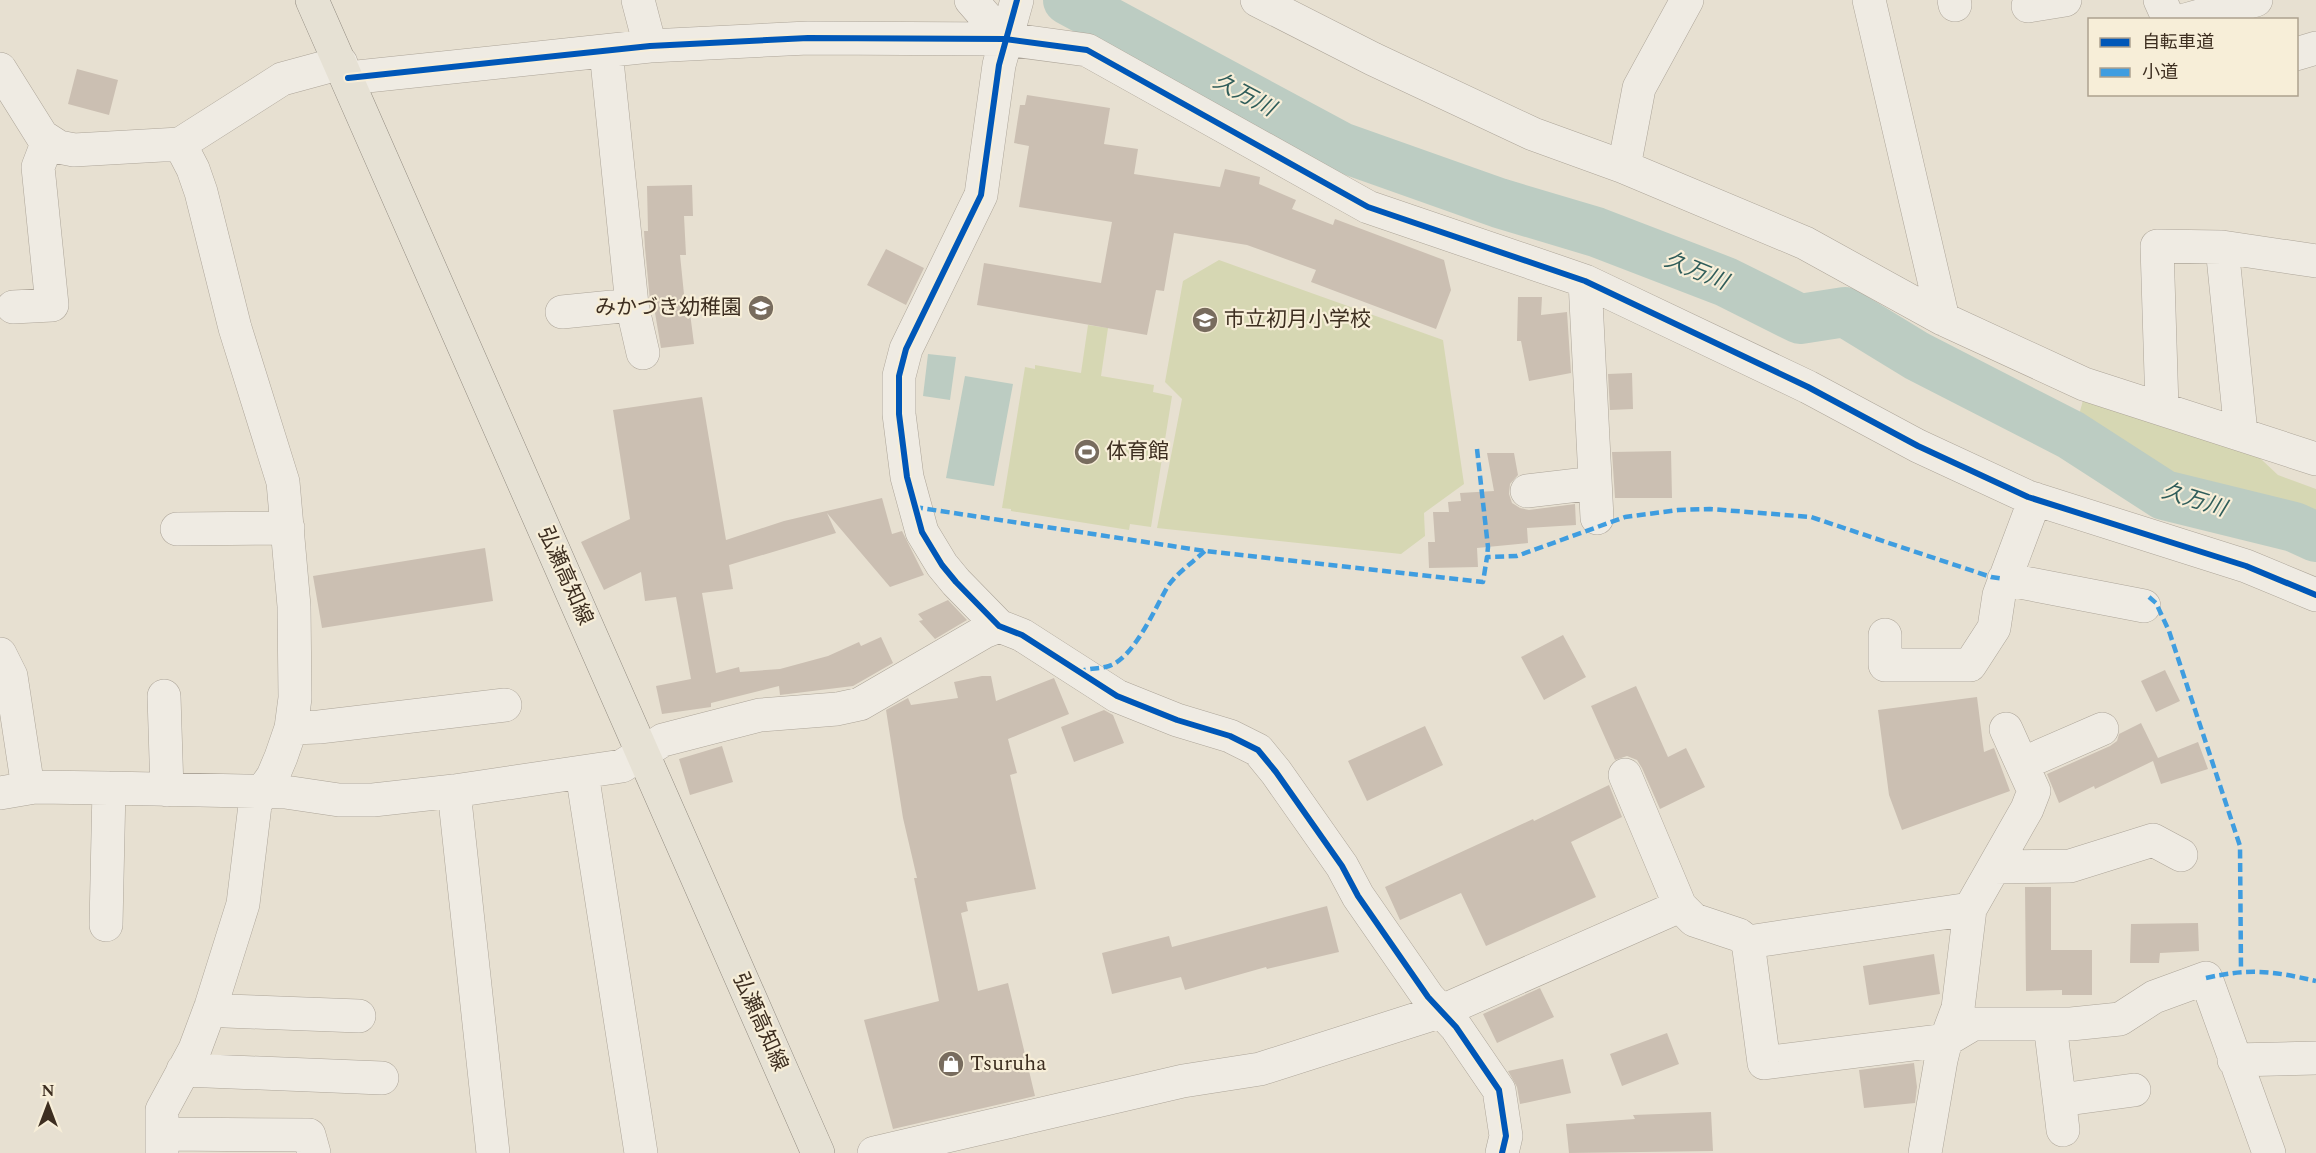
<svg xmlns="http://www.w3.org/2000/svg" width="2316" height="1153" viewBox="0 0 2316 1153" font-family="Spectral,'Noto Sans JP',serif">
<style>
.green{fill:#d6d7b3}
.water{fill:#bcccc2}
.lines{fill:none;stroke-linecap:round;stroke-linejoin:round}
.river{stroke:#bcccc2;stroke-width:50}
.building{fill:#cbbfb2}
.minor-casing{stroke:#ada599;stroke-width:34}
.major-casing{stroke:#928b80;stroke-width:34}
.minor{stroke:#efebe3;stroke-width:33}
.major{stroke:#e6e1d4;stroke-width:33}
.quiet{stroke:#3f9de0;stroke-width:4.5;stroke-dasharray:9 4.5;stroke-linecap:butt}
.cycleway-casing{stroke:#f7eed8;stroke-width:10}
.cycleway{stroke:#0057b8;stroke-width:6}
.labels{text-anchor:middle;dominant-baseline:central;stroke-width:4.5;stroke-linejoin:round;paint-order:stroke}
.poi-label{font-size:21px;fill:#3d2e20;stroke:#f7eed8;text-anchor:start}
.street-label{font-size:21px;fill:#3d2e20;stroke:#f7eed8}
.water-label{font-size:22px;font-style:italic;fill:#2f5d5a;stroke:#f7eed8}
</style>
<rect width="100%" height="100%" fill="#e7e0d1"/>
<!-- green -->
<path class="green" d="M 1219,260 L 1443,340 L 1464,484 L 1424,513 L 1425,536 L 1401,554 L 1157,528 L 1182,399 L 1165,382 L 1183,281 Z
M 1088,325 L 1108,328 L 1101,376 L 1154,385 L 1153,392 L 1172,396 L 1151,527 L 1130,524 L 1129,530 L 1011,511 L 1011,509 L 1002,508 L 1025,367 L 1035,369 L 1035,365 L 1081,373 Z
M 2085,393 L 2247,446 L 2278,475 L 2316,489 L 2316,523 L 2304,515 L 2169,485 L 2107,449 L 2090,433 L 2079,415 Z"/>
<!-- water -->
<path class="water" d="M 928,354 L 956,357 L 950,400 L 923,396 Z
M 965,376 L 1013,384 L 994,486 L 946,478 Z"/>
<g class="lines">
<!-- river -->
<path class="river" d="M 1068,0 L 1341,147 L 1499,203 L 1596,232 L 1726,282 L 1800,319 L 1845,312 L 1917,356 L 2071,435 L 2164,495 L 2294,527 L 2316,537"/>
</g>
<!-- building -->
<path class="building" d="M 77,69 L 118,80 L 109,115 L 68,104 Z
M 1027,95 L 1110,108 L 1104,144 L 1138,149 L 1134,174 L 1220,187 L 1225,169 L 1260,177 L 1259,184 L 1296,200 L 1292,209 L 1333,225 L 1335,219 L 1444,260 L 1451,290 L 1436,329 L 1311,282 L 1316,270 L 1247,245 L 1174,233 L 1164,291 L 1156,290 L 1147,335 L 977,305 L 984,263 L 1101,283 L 1112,222 L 1019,207 L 1029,146 L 1014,143 L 1020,105 L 1025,105 Z
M 692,185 L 693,216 L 684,216 L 686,255 L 680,255 L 686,314 L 690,313 L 694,344 L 661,348 L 653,301 L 650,301 L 645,248 L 644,231 L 648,231 L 647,186 Z
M 886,249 L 924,268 L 906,305 L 867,285 Z
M 1518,297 L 1542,297 L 1541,315 L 1567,312 L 1571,373 L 1529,381 L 1521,341 L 1517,341 Z
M 1632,373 L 1633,409 L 1610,410 L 1608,374 Z
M 702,397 L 726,540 L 784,521 L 882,498 L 892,534 L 902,531 L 924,575 L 890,587 L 827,513 L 836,533 L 729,565 L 733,589 L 702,593 L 716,673 L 739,667 L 740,672 L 780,669 L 828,656 L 859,642 L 861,646 L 881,637 L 893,663 L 853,686 L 780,695 L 779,686 L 711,703 L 711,707 L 662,714 L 656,686 L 691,679 L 676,597 L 645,601 L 641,572 L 604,590 L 581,542 L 630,519 L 613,410 Z
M 1671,451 L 1672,498 L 1615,498 L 1612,452 Z
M 1487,453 L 1514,453 L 1518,475 L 1510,484 L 1509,494 L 1512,503 L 1520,508 L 1529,510 L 1575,504 L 1576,525 L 1527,528 L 1528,543 L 1477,548 L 1478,567 L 1429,568 L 1428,542 L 1435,542 L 1433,512 L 1449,512 L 1448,502 L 1461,501 L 1460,493 L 1494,491 Z
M 485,548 L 493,601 L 322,628 L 313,576 Z
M 948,600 L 967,620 L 935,639 L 919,621 L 923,620 L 918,614 Z
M 1563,635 L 1586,677 L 1544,700 L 1521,657 Z
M 2165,670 L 2180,701 L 2156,712 L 2141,681 Z
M 982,676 L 991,676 L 996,701 L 1054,678 L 1069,714 L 1008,739 L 1017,773 L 1010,775 L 1036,889 L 966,902 L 968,911 L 961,913 L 978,991 L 1008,983 L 1035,1096 L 893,1129 L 864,1020 L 939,1001 L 914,878 L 917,878 L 903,818 L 886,710 L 908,698 L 911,705 L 958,698 L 954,682 Z
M 1636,686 L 1668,757 L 1686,748 L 1705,787 L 1660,809 L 1642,768 L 1637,760 L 1627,756 L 1615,760 L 1591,706 Z
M 1977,697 L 1984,752 L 1994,748 L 2010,791 L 1902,830 L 1889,795 L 1878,710 Z
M 1104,710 L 1113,715 L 1124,743 L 1074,762 L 1061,727 Z
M 2141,723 L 2158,758 L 2198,742 L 2208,769 L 2161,784 L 2153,761 L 2095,789 L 2094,786 L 2059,803 L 2047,774 L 2110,746 L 2117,741 L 2119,734 Z
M 1425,726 L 1443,765 L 1367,801 L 1348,761 Z
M 722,746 L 733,782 L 690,795 L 679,759 Z
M 1609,785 L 1622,817 L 1571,842 L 1596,897 L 1486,946 L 1461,893 L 1400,920 L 1385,887 L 1533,819 L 1534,821 Z
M 2025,887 L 2051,887 L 2051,950 L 2092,950 L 2092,995 L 2062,995 L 2062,990 L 2026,991 Z
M 1327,906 L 1339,952 L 1267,969 L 1266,967 L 1185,990 L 1181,977 L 1112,994 L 1102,953 L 1169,936 L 1172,947 Z
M 2198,923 L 2199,951 L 2160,953 L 2159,963 L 2130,963 L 2131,924 Z
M 1934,954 L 1940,994 L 1869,1005 L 1863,966 Z
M 1540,988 L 1554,1017 L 1497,1043 L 1483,1014 Z
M 1667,1033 L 1679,1064 L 1622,1086 L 1610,1054 Z
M 1563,1059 L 1571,1093 L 1520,1104 L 1517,1087 L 1508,1071 Z
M 1914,1063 L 1917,1087 L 1915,1103 L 1864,1108 L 1859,1070 Z
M 1711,1112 L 1713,1151 L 1569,1153 L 1566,1124 L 1635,1119 L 1633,1115 Z"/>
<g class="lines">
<!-- minor casing -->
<g class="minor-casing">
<path id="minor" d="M 638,0 L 650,46
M 971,0 L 1005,39
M 1017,0 L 999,65 L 981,195 L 906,349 L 899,376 L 899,414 L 907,477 L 922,532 L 942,565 L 956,582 L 999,626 L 1022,635 L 1117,696 L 1177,720 L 1230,736 L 1258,750 L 1276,772 L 1342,866 L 1358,896 L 1428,997 L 1456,1027 L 1499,1090 L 1506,1136 L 1502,1153
M 1257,0 L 1373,59 L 1533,134 L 1624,167 L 1805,243 L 1943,319 L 2084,384 L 2316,459
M 1869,0 L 1943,319
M 1954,0 L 1955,5
M 2160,0 L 2169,20
M 2028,6 L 2065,0
M 2185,20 L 2256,0
M 606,51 L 632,305 L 643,353
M 2296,54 L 2316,48
M 0,69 L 42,136 L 59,147 L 74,150 L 180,144 L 282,79 L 341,63
M 348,78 L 650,46 L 808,38 L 1005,39 L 1087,50 L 1368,207 L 1585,281 L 1808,387 L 1918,446 L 2028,497 L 2246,566 L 2316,595
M 1624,167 L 1639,88 L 1687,0
M 2222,247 L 2316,261
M 1585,281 L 1597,518
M 13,307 L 52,305 L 38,167 L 48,141
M 562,312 L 632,305
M 2162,408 L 2157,246 L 2222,247 L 2241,433
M 1527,491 L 1595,483
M 177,529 L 288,528
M 2004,579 L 2144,606
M 1885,635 L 1885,665 L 1970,665 L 1994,628 L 1999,595 L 2035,499
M 0,654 L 11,676 L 28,788
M 164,696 L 167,790
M 291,728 L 319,727 L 505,705
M 2022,764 L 2102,729
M 582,773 L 641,1153
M 454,791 L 493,1153
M 0,793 L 35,787 L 109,788 L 285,792 L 339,800 L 373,800 L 454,791 L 622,766 L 663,740 L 760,715 L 837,709 L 860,704 L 984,632 L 999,626
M 1994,867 L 2070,866 L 2153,840 L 2181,855
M 1680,906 L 1694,920 L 1739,935 L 1748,942 L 1970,909
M 106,925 L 109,788
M 1748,942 L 1764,1063 L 1946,1040 L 1973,1024 L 2071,1024 L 2120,1019 L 2154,997 L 2206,978 L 2269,1153
M 211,1006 L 226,1011 L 359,1016
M 2050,1024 L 2063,1130
M 2234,1060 L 2316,1058
M 183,1070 L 382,1078
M 2060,1100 L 2134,1090
M 162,1134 L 309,1135 L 314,1153
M 162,1153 L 162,1110 L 195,1049 L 211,1006 L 243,904 L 255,805 L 262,792 L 273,776 L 281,757 L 291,728 L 295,698 L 294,606 L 283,482 L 235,328 L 201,192 L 193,169 L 180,144
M 874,1153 L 1183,1081 L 1260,1069 L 1442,1011 L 1680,906 L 1625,775
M 1925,1153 L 1941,1060 L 1946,1040 L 1958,1008 L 1970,909 L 2027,809 L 2034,791 L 2006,729"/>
</g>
<!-- major casing -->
<g class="major-casing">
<path id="major" d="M 312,0 L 818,1153"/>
</g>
<!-- minor -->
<use href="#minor" class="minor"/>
<!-- major -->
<use href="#major" class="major"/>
<!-- quiet -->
<path class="quiet" d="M 1477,449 L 1488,547 L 1487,557
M 914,507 L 1205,551 L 1483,582 L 1487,557 L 1517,556 L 1625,517 L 1678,510 L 1710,509 L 1811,517 L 1991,577 L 2004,579
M 2149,597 L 2156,603 L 2169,631 L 2240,846 L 2241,971
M 1077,672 C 1089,668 1099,669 1109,666 C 1134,658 1155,608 1168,586 C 1177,573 1193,562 1205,551
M 2206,978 C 2249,968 2273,971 2316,981"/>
<!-- cycleway casing -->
<g class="cycleway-casing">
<path id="cycleway" d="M 1017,0 L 999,65 L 981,195 L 906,349 L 899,376 L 899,414 L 907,477 L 922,532 L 942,565 L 956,582 L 999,626 L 1022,635 L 1117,696 L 1177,720 L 1230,736 L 1258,750 L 1276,772 L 1342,866 L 1358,896 L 1428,997 L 1456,1027 L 1499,1090 L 1506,1136 L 1502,1153
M 348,78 L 650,46 L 808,38 L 1005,39 L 1087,50 L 1368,207 L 1585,281 L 1808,387 L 1918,446 L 2028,497 L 2246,566 L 2316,595"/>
</g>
<!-- cycleway -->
<use href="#cycleway" class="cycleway"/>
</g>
<!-- icons -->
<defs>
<g id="school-disc" transform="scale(1.35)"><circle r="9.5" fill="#786c5e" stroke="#f7eed8"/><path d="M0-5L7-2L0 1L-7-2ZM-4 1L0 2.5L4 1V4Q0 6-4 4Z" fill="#fff"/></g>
<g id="stadium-disc" transform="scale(1.35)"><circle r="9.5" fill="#786c5e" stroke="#f7eed8"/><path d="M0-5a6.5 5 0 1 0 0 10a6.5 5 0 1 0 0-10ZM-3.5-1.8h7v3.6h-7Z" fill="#fff"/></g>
<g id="shop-disc" transform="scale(1.35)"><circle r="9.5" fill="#786c5e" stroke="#f7eed8"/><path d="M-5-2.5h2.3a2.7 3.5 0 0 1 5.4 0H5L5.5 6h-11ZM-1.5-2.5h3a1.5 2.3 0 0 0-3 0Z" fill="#fff"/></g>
</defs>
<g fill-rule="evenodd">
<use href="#school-disc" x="761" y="308"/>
<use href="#school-disc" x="1205" y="320"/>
<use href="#stadium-disc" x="1087" y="452"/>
<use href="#shop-disc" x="951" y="1064"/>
</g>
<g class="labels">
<!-- poi labels -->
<g class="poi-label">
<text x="742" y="308" text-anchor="end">みかづき幼稚園</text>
<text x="1224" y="320">市立初月小学校</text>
<text x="1106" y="452">体育館</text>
<text x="970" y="1064">Tsuruha</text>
</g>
<!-- street labels -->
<g class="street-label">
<text transform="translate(565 576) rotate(66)">弘瀬高知線</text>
<text transform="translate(760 1022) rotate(66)">弘瀬高知線</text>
</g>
<!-- water labels -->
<g class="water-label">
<text transform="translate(1244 95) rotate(28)">久万川</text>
<text transform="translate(1696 271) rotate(22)">久万川</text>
<text transform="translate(2194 500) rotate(17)">久万川</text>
</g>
</g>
<!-- legend -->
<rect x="2088" y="18" width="210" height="78" fill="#f7eed8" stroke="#ada18e" stroke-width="1.5"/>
<rect x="2100" y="38" width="30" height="9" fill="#0057b8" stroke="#ada18e" stroke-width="1.5"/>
<text x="2142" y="48" font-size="18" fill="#3d2e20">自転車道</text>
<rect x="2100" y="68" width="30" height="9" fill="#3f9de0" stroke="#ada18e" stroke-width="1.5"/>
<text x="2142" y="78" font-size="18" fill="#3d2e20">小道</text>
<!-- north arrow -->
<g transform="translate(48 1105)" stroke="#f7eed8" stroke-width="4.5" paint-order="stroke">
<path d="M0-4.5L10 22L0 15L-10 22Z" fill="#3d2e20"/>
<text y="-9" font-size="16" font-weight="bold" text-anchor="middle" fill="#3d2e20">N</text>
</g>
</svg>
